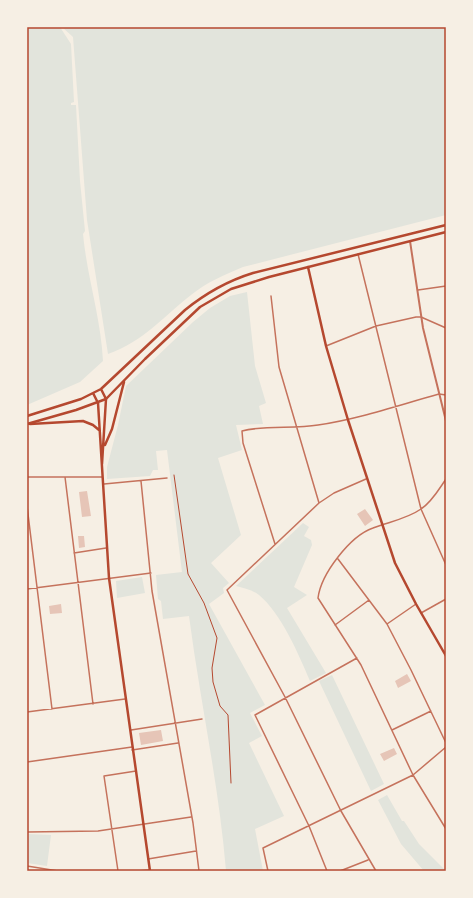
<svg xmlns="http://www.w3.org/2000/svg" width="473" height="898" viewBox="0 0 473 898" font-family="'Roboto Condensed',sans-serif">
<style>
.green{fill:#e2e4dc}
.building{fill:#e6c5b7}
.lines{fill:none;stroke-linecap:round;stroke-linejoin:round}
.path{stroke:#b5482f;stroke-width:1}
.minor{stroke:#c5725c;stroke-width:1.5}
.tertiary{stroke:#c5725c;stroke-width:2}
.secondary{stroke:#b5482f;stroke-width:2.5}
.primary{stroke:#b5482f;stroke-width:2.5}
.neatline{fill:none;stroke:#b5482f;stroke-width:1.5}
</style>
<rect width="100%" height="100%" fill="#f6efe4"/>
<!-- green -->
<path class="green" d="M 27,27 L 60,27 L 71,44 L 74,102 L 71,103 L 71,105 L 76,105 L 80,181 L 85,231 L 83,234 C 87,277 101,318 103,361 L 80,382 L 27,405 Z
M 62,27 L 446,27 L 446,215 L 243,267 C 224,275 207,282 191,295 C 162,318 144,341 108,354 L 87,220 L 73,37 Z
M 247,292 L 255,366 L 266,403 L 259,406 L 263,424 L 236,425 L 242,450 L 218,458 L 241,535 L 211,563 L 229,583 L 223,588 L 224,593 L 209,604 L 265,705 L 250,713 L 262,736 L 249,743 L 284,816 L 255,829 L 263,871 L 226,871 C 219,785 200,701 189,616 L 163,619 L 161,601 L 158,599 L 156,575 L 182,572 L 167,450 L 156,451 L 158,470 L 153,470 L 150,476 L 107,479 L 107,467 L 118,425 L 126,386 L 193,322 L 210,308 L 230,296 Z
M 303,523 L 309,527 L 304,536 L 311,540 L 312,545 L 294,587 L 307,595 L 287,608 L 326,673 L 310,681 C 299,655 281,613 259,595 C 253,590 243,588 236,586 Z
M 142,577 L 145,593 L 117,598 L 116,581 Z
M 332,675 L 384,784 L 371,791 L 319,681 Z
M 387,795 L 402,821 L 404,821 L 419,844 L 446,871 L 424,871 L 401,844 L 378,800 Z
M 27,834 L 51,835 L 47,866 L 27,863 Z"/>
<!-- building -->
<path class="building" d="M 87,491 L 91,516 L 82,517 L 79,492 Z
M 365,509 L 373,520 L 365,526 L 357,514 Z
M 78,536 L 84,536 L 85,547 L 79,548 Z
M 61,604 L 62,613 L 50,614 L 49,606 Z
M 407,674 L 411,681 L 398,688 L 395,681 Z
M 161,730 L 163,741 L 141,745 L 139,733 Z
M 394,748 L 397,754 L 384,761 L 380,754 Z"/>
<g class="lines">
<!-- path -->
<path class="path" d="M 174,475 L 188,574 L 204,603 L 217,638 L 212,668 L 213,682 L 220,706 L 228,715 L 231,783"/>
<!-- minor -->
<path class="minor" d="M 358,254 L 421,509 L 446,565
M 418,290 L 446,286
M 271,296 L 279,367 L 319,503
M 326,346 L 376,326 L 416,317 L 421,317 L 446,328
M 27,477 L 102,477
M 65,477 L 93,704
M 366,479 L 334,493 L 319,503 L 227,590 L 285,697 L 341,811 L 376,871
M 446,479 C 439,489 432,502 421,509 C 407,519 388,522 373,528 C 350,536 321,574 318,598 L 361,665 L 413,775 L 446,829
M 141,481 L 152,591 L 193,823 L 199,871
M 104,484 L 167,478
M 27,506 L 52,709
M 275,544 L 243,443 L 242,431 C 264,425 294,429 318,425 C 359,419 399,405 439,394 L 446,395
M 74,553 L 106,548
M 338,559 L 387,624 L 411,670 L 446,743
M 27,589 L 151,573
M 421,613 L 446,599
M 387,624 L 416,604
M 335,625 L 369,600
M 27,712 L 125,699
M 131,730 L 202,719
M 392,730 L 431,711
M 132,750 L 178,743
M 27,762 L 132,747
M 27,832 L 98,831 L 191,817
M 148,859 L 196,851
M 27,866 L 58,871
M 118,871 L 104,776 L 136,771
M 138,871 L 149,870
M 268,871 L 263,848 L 413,775 L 446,747
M 327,871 L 309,826 L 255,715 L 357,658
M 340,871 L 368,860"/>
<!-- tertiary -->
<path class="tertiary" d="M 410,241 L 423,328 L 446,421"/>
<!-- secondary -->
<path class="secondary" d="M 308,267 L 326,346 L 348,420 L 395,563 L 416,604 L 446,656
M 98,403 L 109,578 L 150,871
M 30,424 L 83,421 L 93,425 L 99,430
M 105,445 L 112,429 L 124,382
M 102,464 L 106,399"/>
<!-- primary -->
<path class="primary" d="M 101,389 L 106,399
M 93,393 L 98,403
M 27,416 L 81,399 L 101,389 L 185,310 C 206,293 227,281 253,273 L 446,225
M 27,424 L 76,410 L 106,399 L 145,359 L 200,307 L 231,289 L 269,277 L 446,232"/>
</g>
<!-- border -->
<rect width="473" height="898" fill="none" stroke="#f6efe4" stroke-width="56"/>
<rect x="28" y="28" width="417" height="842" class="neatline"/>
</svg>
